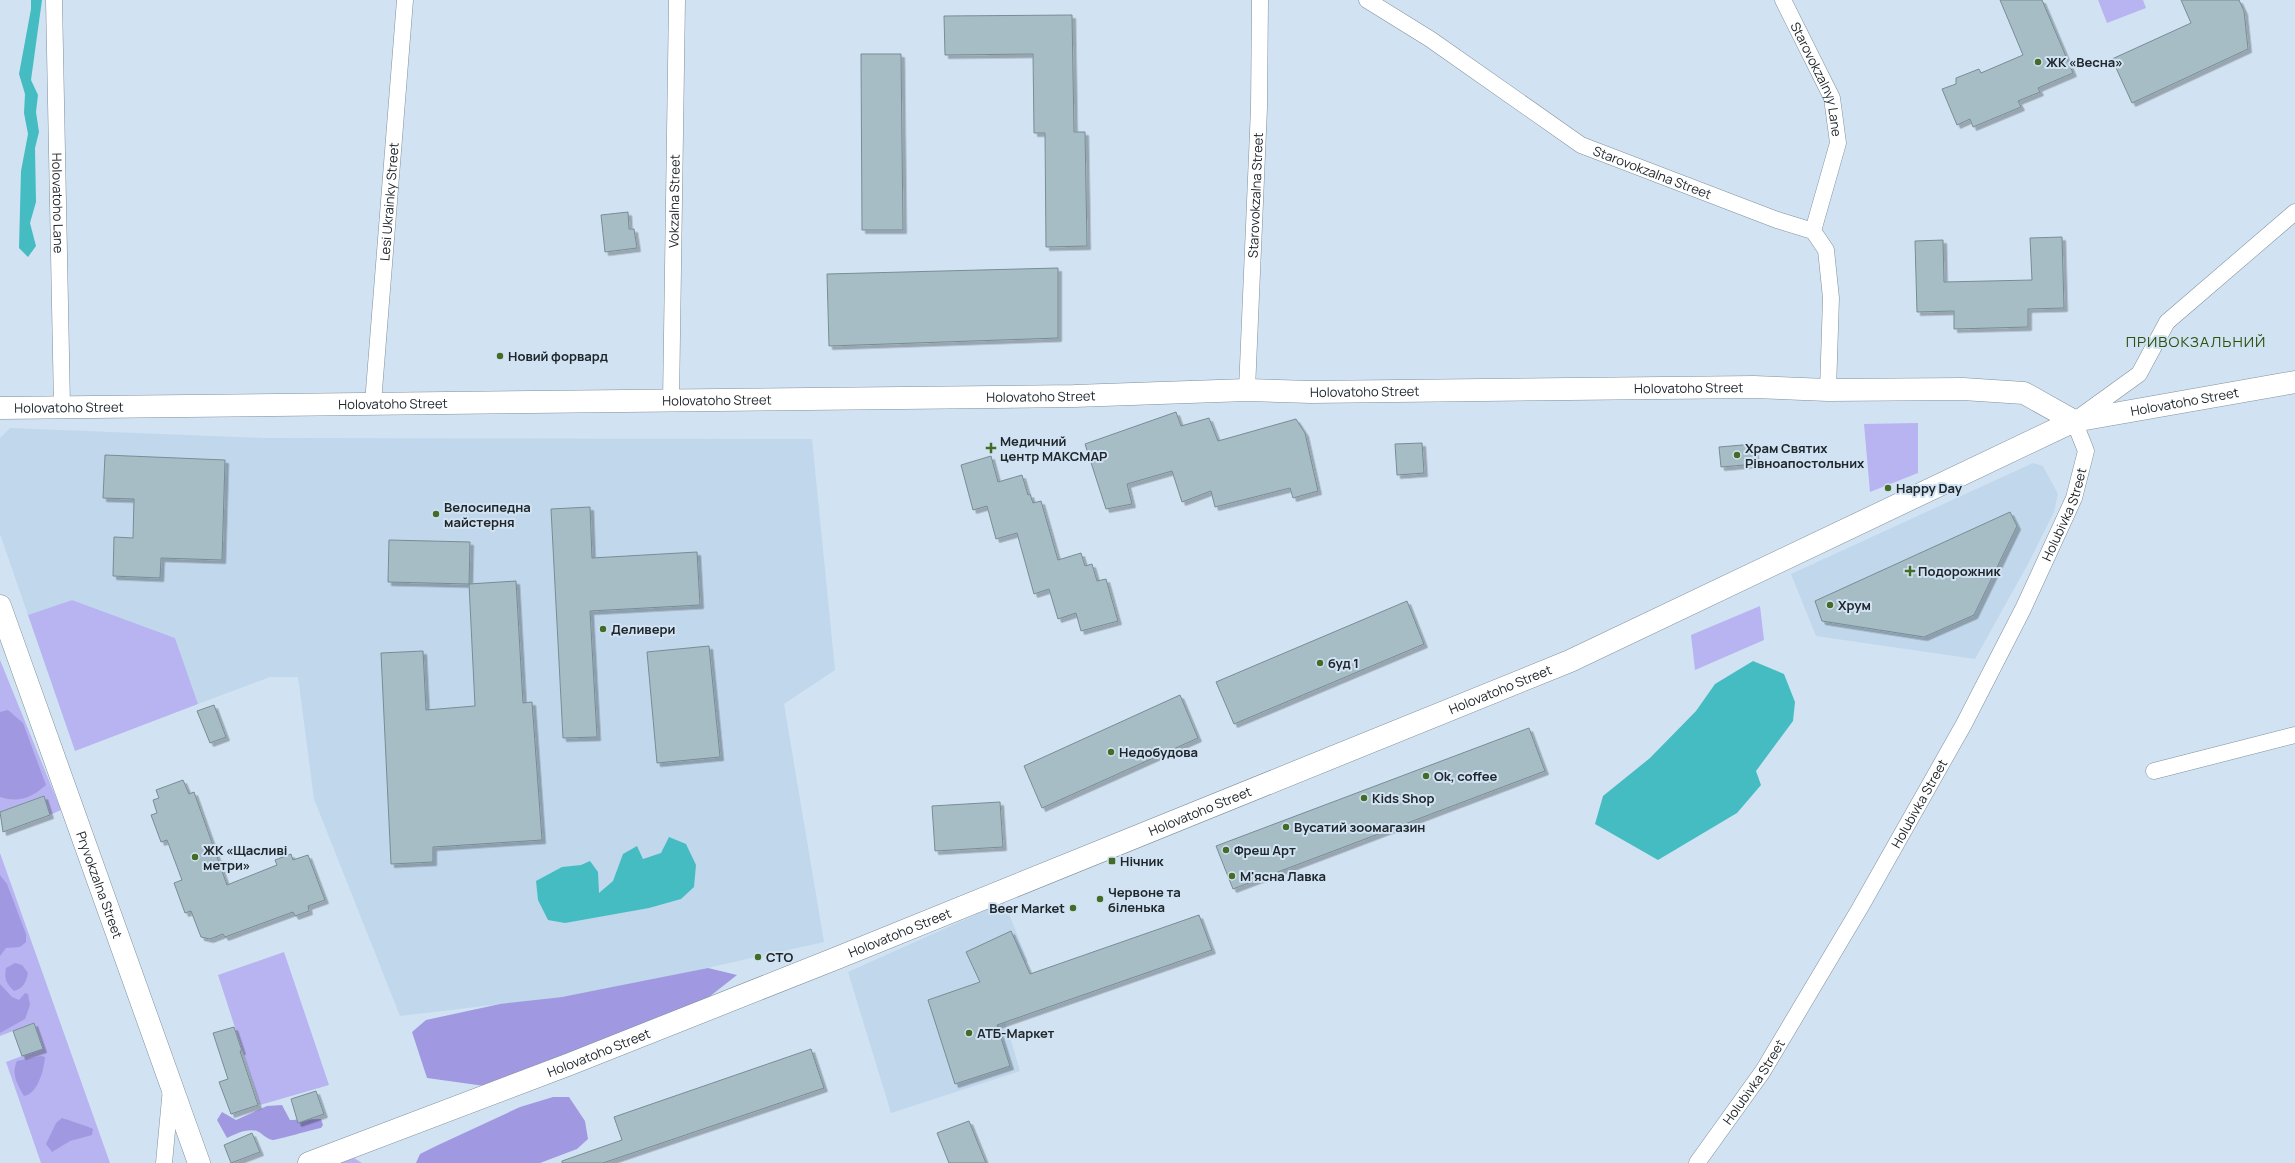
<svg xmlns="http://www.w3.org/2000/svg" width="2295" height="1163" viewBox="0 0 2295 1163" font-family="Manrope,sans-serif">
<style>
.built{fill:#c0d7ec}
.green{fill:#b8b3f1}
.forest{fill:#a099e2}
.water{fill:#45bcc2}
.building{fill:#a6bdc6;stroke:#778d95;filter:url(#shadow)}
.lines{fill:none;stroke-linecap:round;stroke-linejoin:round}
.street-casing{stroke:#7f8f9d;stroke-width:17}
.secondary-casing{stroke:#7f8f9d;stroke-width:23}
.street{stroke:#fff;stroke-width:16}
.secondary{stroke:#fff;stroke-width:22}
.poi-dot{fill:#456c27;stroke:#d1e3f2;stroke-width:1.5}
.labels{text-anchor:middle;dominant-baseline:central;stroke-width:4;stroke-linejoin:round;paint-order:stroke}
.poi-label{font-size:13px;font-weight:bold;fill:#20272c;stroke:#d1e3f2;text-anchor:start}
.street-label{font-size:13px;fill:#20272c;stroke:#d1e3f2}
.quarter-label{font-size:15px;letter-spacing:1px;fill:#2e5110;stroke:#d1e3f2}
</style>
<defs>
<filter id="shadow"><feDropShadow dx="3.5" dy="3.5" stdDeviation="0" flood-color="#0004"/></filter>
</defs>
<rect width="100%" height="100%" fill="#d1e3f2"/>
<!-- built -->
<path class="built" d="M 10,428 L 265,438 L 812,439 L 835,670 L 784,704 L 824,942 L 595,993 L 400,1016 L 314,799 L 298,677 L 270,677 L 198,704 L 175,638 L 72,600 L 28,615 L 0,534 L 0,438 Z
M 2033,463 L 2043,466 L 2058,494 L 2054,512 L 2028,564 L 1975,659 L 1816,636 L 1791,574 Z
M 1004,902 L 1028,961 L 993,980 L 1020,1071 L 891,1113 L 848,972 Z"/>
<!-- green -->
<path class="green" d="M 2098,0 L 2143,0 L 2146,8 L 2107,23 Z
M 1918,423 L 1918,473 L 1870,492 L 1864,424 Z
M 72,600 L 175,638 L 198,704 L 75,751 L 28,615 Z
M 1760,606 L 1764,640 L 1695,670 L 1691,635 Z
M 0,660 L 61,810 L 50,815 L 43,796 L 0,812 Z
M 0,853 L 110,1163 L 41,1163 L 6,1062 L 43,1048 L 34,1023 L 0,1036 Z
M 284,952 L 329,1085 L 260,1105 L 218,975 Z
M 354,1158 L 362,1163 L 337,1163 Z"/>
<!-- forest -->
<path class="forest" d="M 8,710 L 23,723 L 46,785 C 31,798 19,803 0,797 L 0,712 Z
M 0,875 L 7,884 L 26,934 L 26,942 L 20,947 L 6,948 L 0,956 Z
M 15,963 L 22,965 L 28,973 C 26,982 24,988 14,991 C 6,983 4,979 6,968 Z
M 708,968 L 737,975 L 709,997 L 492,1087 L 427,1078 L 412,1032 L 426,1020 L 500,1004 L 562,997 Z
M 0,984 L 12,997 L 19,1000 L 25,993 L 28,994 L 30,1005 L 25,1019 L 0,1033 Z
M 41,1056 L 45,1057 C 44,1069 38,1094 24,1096 C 17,1084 11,1074 17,1061 Z
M 553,1097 L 569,1097 L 585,1121 L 588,1139 L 577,1149 L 540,1163 L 416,1163 L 420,1154 L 436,1146 L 520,1107 Z
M 282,1105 L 290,1120 L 321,1119 L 323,1125 L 321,1128 C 315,1129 276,1140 273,1140 C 266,1139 262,1133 257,1131 C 247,1128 235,1134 227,1138 L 217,1120 L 222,1112 L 236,1120 L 267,1106 Z
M 62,1118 C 65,1119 90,1127 93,1129 L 92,1135 L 70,1141 L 52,1152 L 46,1144 L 56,1123 Z"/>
<!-- water -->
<path class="water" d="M 31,0 L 42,0 L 31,80 L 38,95 L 36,112 L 39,132 L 35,148 L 36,202 L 30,223 L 36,246 L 28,257 L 19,248 L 21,171 L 28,134 L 24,113 L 25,94 L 19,74 L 31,9 Z
M 1753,661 L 1784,674 L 1795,702 L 1793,721 L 1756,771 L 1761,785 L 1737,813 L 1658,860 L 1595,824 L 1603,796 L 1650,758 L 1696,711 L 1715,684 Z
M 669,837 L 686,844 L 696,865 L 694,887 L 681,899 L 649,908 L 565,923 L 548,920 L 538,900 L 536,881 L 562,867 L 581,865 L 590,861 L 598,872 L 599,893 L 613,881 L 623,854 L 637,846 L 643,859 L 661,853 Z"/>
<!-- building -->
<path class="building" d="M 2000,0 L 2042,0 L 2073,73 L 2038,88 L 2040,92 L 2018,101 L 2021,107 L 1973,127 L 1970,119 L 1957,125 L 1942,89 L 1956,84 L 1956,78 L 1979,69 L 1981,73 L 2023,55 Z
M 2181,0 L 2239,0 L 2244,11 L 2248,49 L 2132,103 L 2112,59 L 2191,23 Z
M 1072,15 L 1074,132 L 1085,132 L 1087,246 L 1046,247 L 1045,133 L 1034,133 L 1033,54 L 945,55 L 944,16 Z
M 861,54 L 901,54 L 903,230 L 862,230 Z
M 628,212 L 629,229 L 634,229 L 637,248 L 605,252 L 601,215 Z
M 2062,237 L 2064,308 L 2028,309 L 2028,327 L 1954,329 L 1954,311 L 1917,312 L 1915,241 L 1943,240 L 1944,282 L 2032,280 L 2030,238 Z
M 1058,268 L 1058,338 L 829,346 L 827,274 Z
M 1176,412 L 1181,426 L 1209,418 L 1218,441 L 1296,419 L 1305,433 L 1318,491 L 1293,498 L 1290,488 L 1215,507 L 1211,491 L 1182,502 L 1172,471 L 1127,484 L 1132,504 L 1106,509 L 1085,444 Z
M 1422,443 L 1424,473 L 1397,475 L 1395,444 Z
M 1754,444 L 1756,464 L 1721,467 L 1719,447 Z
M 105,455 L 225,460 L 222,560 L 161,558 L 160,578 L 113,576 L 114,537 L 133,538 L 134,499 L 103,498 Z
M 991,456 L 998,482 L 1022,475 L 1028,495 L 1030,494 L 1033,503 L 1041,501 L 1058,560 L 1081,553 L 1085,566 L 1092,564 L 1097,581 L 1106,579 L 1118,621 L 1081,631 L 1076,613 L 1058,619 L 1049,589 L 1034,594 L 1017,533 L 996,539 L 987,506 L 973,510 L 961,465 Z
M 590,507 L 592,558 L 697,552 L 700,605 L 590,611 L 597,737 L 563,738 L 551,509 Z
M 2010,512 L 2017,526 L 1974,615 L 1924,637 L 1822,621 L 1815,601 Z
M 389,540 L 470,542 L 469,584 L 388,582 Z
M 516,581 L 523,703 L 532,702 L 542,840 L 433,847 L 433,862 L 391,864 L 381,653 L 423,651 L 426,710 L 475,706 L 469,584 Z
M 1407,601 L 1424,644 L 1234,724 L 1216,682 Z
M 709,646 L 720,757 L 657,763 L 647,652 Z
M 1180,695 L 1198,738 L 1042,808 L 1024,766 Z
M 214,705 L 226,737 L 210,743 L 197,711 Z
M 1529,728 L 1545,771 L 1233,889 L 1216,846 Z
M 183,780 L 189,794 L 194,792 L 227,885 L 277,865 L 275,860 L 291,854 L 293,860 L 308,855 L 325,900 L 308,906 L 309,911 L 295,916 L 293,912 L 225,937 L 223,934 L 210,939 L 201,937 L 191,911 L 185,913 L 174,883 L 182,880 L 167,840 L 161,842 L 151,815 L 157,813 L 153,800 L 159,798 L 156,790 Z
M 44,796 L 50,815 L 3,832 L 0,812 Z
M 1000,802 L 1003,847 L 935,851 L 932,806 Z
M 1199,915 L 1212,950 L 997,1025 L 1010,1066 L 955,1084 L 928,1000 L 980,982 L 966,952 L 1011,931 L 1030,974 Z
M 34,1023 L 43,1049 L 22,1056 L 13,1031 Z
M 234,1027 L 242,1051 L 240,1051 L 258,1105 L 231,1114 L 219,1082 L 228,1079 L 213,1033 Z
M 811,1049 L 824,1088 L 603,1163 L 562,1163 L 562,1161 L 622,1140 L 614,1117 Z
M 316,1091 L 324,1114 L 298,1123 L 291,1099 Z
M 969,1121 L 986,1163 L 949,1163 L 937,1133 Z
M 252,1133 L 260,1152 L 231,1163 L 224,1145 Z"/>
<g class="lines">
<!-- street casing -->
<g class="street-casing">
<g id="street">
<path id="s1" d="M 54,0 L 62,406"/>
<path id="s2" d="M 1367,0 L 1430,39 L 1581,145 L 1777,220 L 1813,231 L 1826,250 L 1831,298 L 1828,390"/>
<path id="s3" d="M 1783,0 L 1832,98 L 1838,143 L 1813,231"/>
<path id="s4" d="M 1247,390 L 1259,108 L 1260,0"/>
<path id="s5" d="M 671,402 L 677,0"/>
<path id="s6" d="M 373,403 L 405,0"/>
<path d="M 2154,771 L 2295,735"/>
<path d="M 164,1163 L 171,1088"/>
<path id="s7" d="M 1697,1163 L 1763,1071 L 1860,908 L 1964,724 L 2023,609 L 2074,498 L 2086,451 L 2074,421 L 2139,374 L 2167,322 L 2295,212"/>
</g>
</g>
<!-- secondary casing -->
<g class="secondary-casing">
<g id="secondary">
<path id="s8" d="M 0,408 L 1074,396 L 1247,390 L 1311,392 L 1754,387 L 1828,390 L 1963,389 L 2024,393 L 2074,421 L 2295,382"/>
<path id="s9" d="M 0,606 L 199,1163"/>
<path id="s10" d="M 309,1163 L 570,1064 L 837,958 L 1570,661 L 2074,421"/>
</g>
</g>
<!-- street -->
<use href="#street" class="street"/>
<!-- secondary -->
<use href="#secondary" class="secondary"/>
</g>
<!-- markers -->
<g class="poi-dot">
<circle cx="2038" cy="62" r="4"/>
<circle cx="500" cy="356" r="4"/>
<path d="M989 442h4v4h4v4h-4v4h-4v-4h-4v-4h4z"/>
<circle cx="1737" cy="455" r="4"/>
<circle cx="1888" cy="488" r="4"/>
<circle cx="436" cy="514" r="4"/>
<path d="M1908 565h4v4h4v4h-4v4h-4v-4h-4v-4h4z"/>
<circle cx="1830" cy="605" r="4"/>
<circle cx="603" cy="629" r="4"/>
<circle cx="1320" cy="663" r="4"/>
<circle cx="1111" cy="752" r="4"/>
<circle cx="1426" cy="776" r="4"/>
<circle cx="1364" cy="798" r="4"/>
<circle cx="1286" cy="827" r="4"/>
<circle cx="1226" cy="850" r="4"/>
<circle cx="195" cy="857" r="4"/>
<rect x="1108" y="857" width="8" height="8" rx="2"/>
<circle cx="1232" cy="876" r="4"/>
<circle cx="1100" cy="899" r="4"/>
<circle cx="1073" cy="908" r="4"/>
<circle cx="758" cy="957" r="4"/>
<circle cx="969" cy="1033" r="4"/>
</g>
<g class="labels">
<!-- poi labels -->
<g class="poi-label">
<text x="2046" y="62">ЖК «Весна»</text>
<text x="508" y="356">Новий форвард</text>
<text x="1000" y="441">Медичний<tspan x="1000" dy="15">центр МАКСМАР</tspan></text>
<text x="1745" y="448">Храм Святих<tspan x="1745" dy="15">Рівноапостольних</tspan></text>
<text x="1896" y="488">Happy Day</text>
<text x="444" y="507">Велосипедна<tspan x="444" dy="15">майстерня</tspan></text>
<text x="1918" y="571">Подорожник</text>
<text x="1838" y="605">Хрум</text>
<text x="611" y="629">Деливери</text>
<text x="1328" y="663">буд 1</text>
<text x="1119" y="752">Недобудова</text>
<text x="1434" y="776">Ok, coffee</text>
<text x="1372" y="798">Kids Shop</text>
<text x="1294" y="827">Вусатий зоомагазин</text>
<text x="203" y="850">ЖК «Щасливі<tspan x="203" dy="15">метри»</tspan></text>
<text x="1234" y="850">Фреш Арт</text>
<text x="1120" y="861">Нічник</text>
<text x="1240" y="876">М'ясна Лавка</text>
<text x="1108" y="892">Червоне та<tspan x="1108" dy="15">біленька</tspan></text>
<text x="1065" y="908" text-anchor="end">Beer Market</text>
<text x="766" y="957">СТО</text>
<text x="977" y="1033">АТБ-Маркет</text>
</g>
<!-- street labels -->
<g class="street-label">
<text stroke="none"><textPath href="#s3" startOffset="87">Starovokzalnyy Lane</textPath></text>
<text stroke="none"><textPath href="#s2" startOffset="335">Starovokzalna Street</textPath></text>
<text stroke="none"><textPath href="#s4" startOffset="195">Starovokzalna Street</textPath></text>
<text stroke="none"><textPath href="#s5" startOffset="201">Vokzalna Street</textPath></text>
<text stroke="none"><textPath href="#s6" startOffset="202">Lesi Ukrainky Street</textPath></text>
<text stroke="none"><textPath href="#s1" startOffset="203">Holovatoho Lane</textPath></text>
<text stroke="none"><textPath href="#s8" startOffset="1689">Holovatoho Street</textPath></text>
<text stroke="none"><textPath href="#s8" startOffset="1365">Holovatoho Street</textPath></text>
<text stroke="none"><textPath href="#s8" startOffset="1041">Holovatoho Street</textPath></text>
<text stroke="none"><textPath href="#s8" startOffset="717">Holovatoho Street</textPath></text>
<text stroke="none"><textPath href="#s8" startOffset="2194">Holovatoho Street</textPath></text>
<text stroke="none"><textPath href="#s8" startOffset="393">Holovatoho Street</textPath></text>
<text stroke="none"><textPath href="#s8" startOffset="69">Holovatoho Street</textPath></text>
<text stroke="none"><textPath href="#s7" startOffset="747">Holubivka Street</textPath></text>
<text stroke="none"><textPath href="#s10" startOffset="1282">Holovatoho Street</textPath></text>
<text stroke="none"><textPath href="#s7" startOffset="423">Holubivka Street</textPath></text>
<text stroke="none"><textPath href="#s10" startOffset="958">Holovatoho Street</textPath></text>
<text stroke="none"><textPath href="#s9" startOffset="296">Pryvokzalna Street</textPath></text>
<text stroke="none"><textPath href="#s10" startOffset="634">Holovatoho Street</textPath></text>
<text stroke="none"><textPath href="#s10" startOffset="310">Holovatoho Street</textPath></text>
<text stroke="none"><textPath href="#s7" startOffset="99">Holubivka Street</textPath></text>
</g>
<!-- quarter labels -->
<g class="quarter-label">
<text x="2196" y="341">ПРИВОКЗАЛЬНИЙ</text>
</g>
</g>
</svg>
